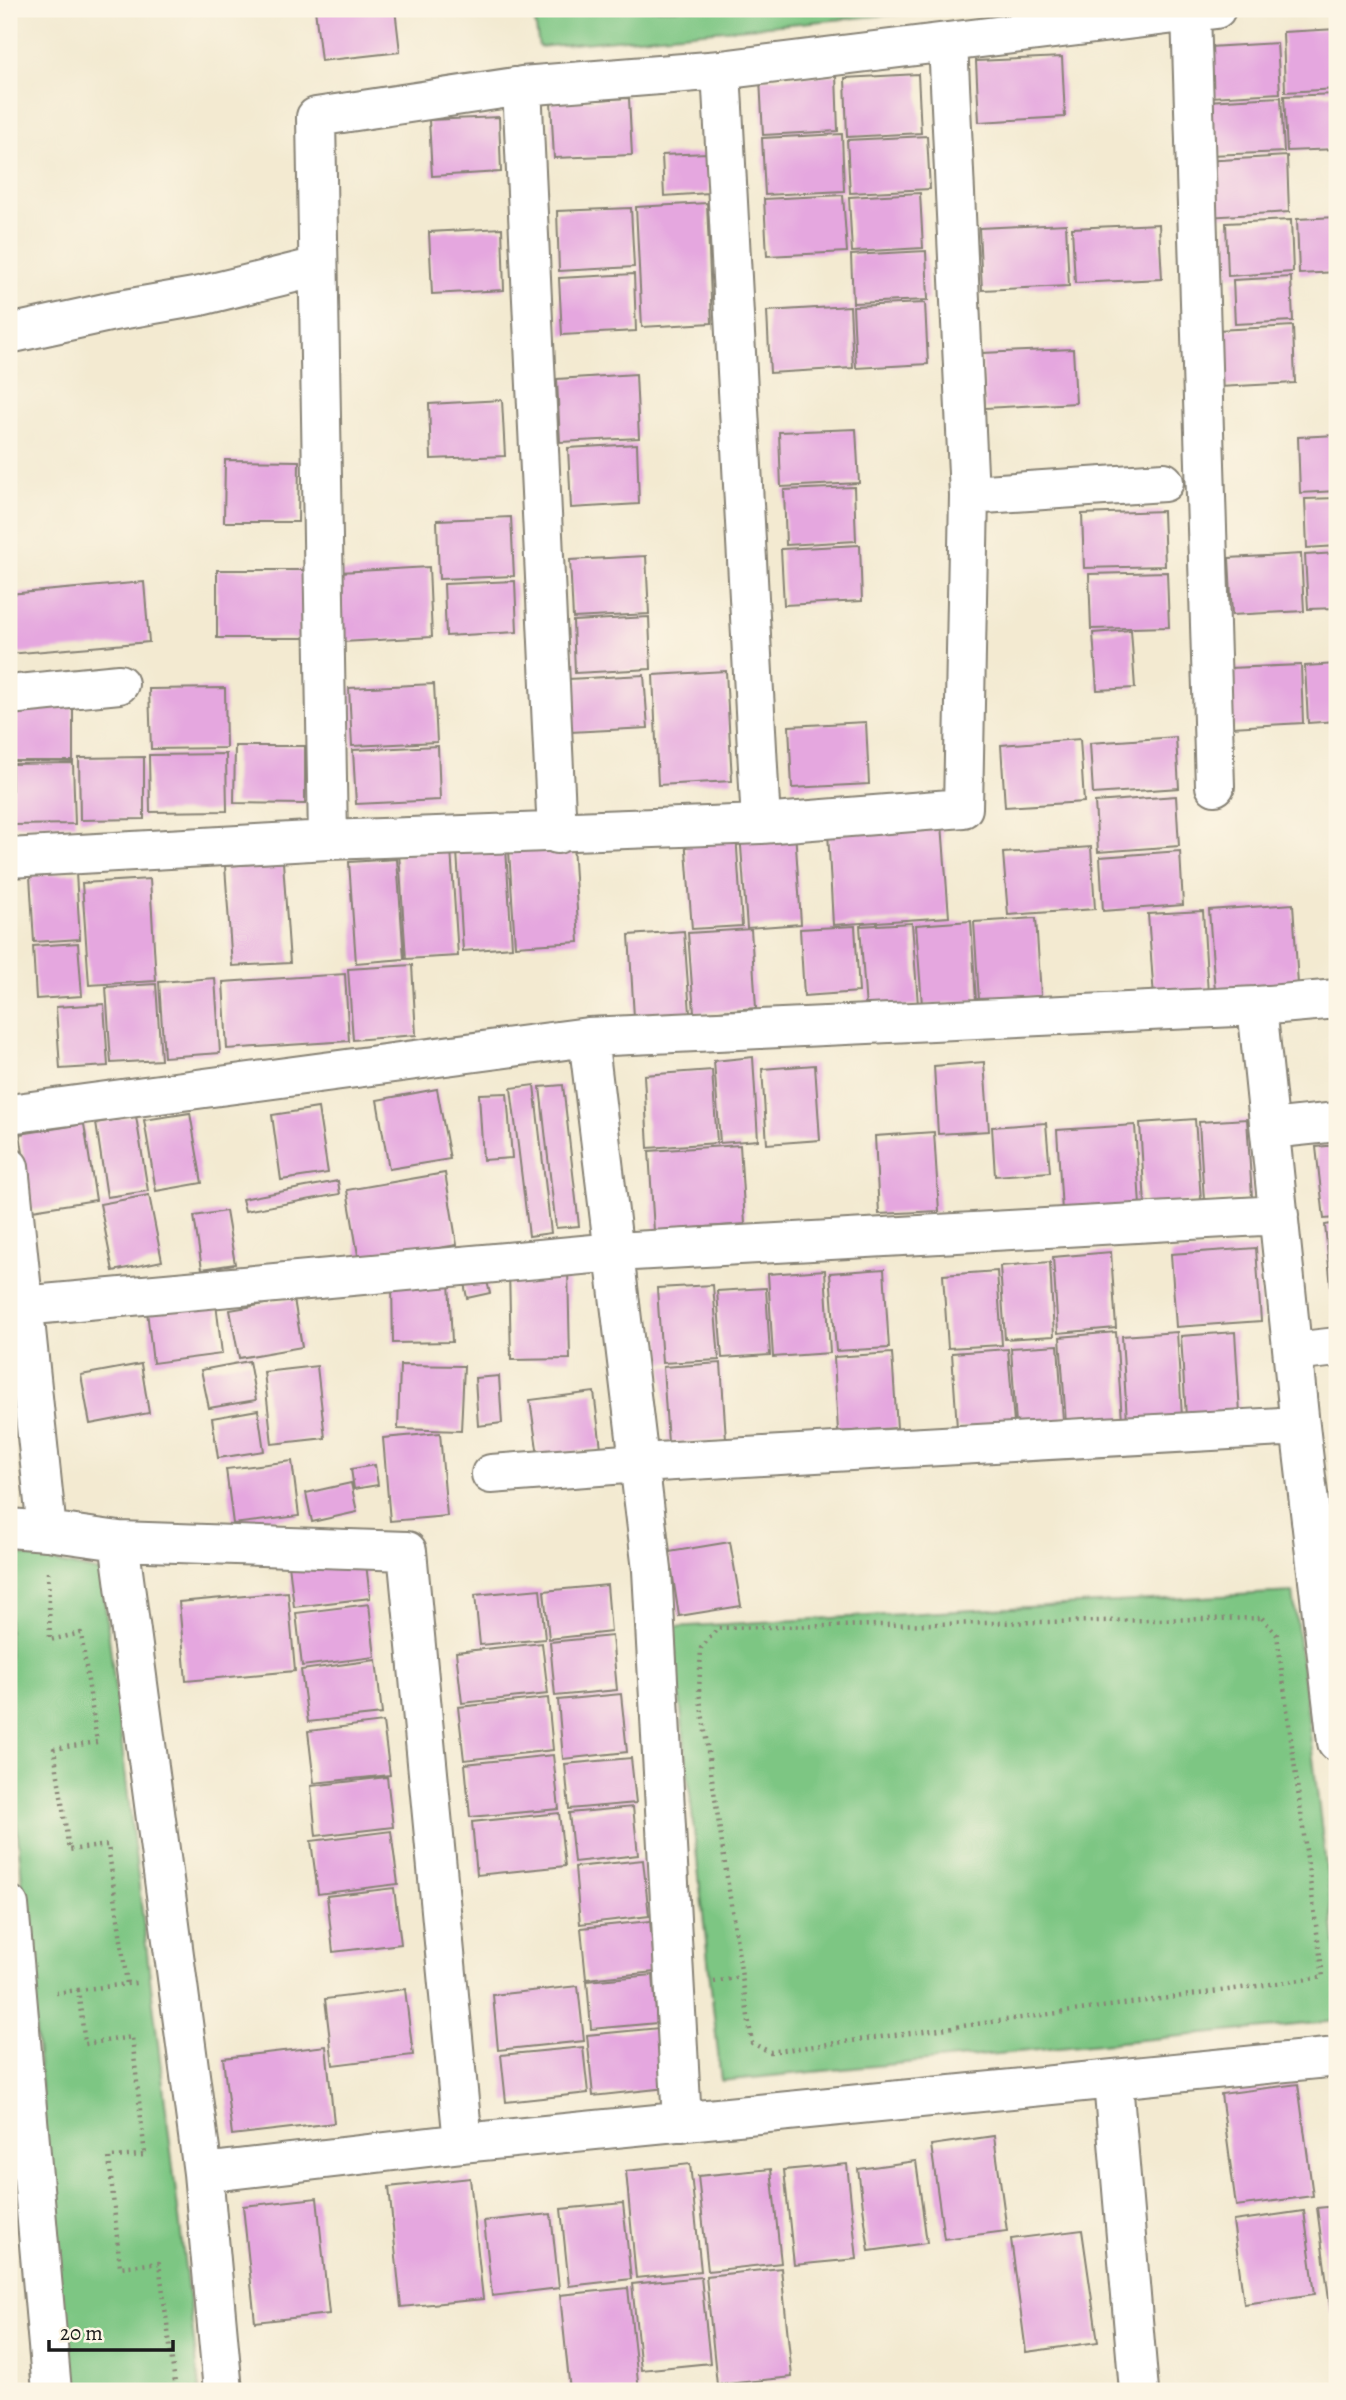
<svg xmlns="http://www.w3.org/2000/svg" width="1346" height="2400" viewBox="0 0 1346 2400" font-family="Alegreya,serif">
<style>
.green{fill:#7dc683;stroke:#4c7150;stroke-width:2}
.building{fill:#e5a7df}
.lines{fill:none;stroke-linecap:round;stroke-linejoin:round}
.minor-casing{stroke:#888376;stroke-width:42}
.path{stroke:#888376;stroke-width:4.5;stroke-dasharray:2 5;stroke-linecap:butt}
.minor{stroke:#fff;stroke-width:38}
</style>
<rect width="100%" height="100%" fill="#fcf5e5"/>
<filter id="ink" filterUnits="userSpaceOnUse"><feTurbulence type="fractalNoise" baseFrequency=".0143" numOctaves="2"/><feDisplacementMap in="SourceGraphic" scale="14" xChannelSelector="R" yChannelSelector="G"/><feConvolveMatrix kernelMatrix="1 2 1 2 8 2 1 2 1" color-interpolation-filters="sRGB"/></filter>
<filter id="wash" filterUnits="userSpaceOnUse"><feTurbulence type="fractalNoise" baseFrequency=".00686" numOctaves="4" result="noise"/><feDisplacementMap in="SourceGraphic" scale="28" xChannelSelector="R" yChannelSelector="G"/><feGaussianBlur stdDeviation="1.57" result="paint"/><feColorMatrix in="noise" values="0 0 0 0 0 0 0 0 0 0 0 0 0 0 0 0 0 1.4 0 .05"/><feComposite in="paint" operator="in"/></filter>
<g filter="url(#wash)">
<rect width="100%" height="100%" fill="#f3ead1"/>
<!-- green -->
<path class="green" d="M 533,9 L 954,9 L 539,47 Z
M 9,1552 L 101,1572 L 200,2391 L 68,2391 L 9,1736 Z
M 1293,1592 L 1337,1957 L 1337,2021 L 721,2081 L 672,1627 Z"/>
<g id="blocks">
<!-- building -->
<path class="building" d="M 315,9 L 395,9 L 400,52 L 321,61 Z
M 1337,29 L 1337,89 L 1285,92 L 1283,32 Z
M 1277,43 L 1280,93 L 1211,97 L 1209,47 Z
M 1062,57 L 1065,117 L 979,122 L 976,61 Z
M 918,74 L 921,133 L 847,137 L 845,78 Z
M 836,75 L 838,131 L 763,135 L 760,79 Z
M 1337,94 L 1337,149 L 1287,151 L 1284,96 Z
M 1281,97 L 1284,152 L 1209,155 L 1206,101 Z
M 629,98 L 632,155 L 554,158 L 551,102 Z
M 499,117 L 501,172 L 432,176 L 429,120 Z
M 842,134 L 844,191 L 765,195 L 762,138 Z
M 927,136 L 930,189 L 850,193 L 847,140 Z
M 707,153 L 709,193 L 664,196 L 662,155 Z
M 1287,156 L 1289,212 L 1207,217 L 1204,161 Z
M 920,193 L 923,248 L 852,252 L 849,197 Z
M 843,195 L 847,252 L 767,256 L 764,199 Z
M 707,203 L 712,323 L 642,327 L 636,207 Z
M 631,208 L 634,267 L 559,271 L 557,211 Z
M 1337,217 L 1337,272 L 1299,274 L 1297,219 Z
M 1291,220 L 1293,272 L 1228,276 L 1226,223 Z
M 1066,224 L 1069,286 L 982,290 L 979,228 Z
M 1159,224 L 1162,279 L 1075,283 L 1072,228 Z
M 502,228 L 504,290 L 432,294 L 429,232 Z
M 926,251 L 928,300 L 853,303 L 851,255 Z
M 634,274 L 636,331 L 562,335 L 559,278 Z
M 1291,277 L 1293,321 L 1235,324 L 1233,280 Z
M 925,303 L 928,364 L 856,368 L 853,306 Z
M 850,306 L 853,368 L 770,373 L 767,311 Z
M 1293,326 L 1295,383 L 1219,387 L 1217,330 Z
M 1073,349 L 1076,403 L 985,408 L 982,353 Z
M 636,374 L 639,438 L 560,442 L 557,379 Z
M 502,400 L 505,456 L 431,459 L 429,404 Z
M 856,429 L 859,483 L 781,487 L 779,432 Z
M 1337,435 L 1337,491 L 1300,493 L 1298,437 Z
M 637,444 L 639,504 L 571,508 L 568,448 Z
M 225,460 L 299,461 L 298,522 L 224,522 Z
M 854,487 L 856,541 L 786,545 L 784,490 Z
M 1337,498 L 1337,546 L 1307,548 L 1305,499 Z
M 1163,511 L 1165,566 L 1084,568 L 1082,514 Z
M 511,517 L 514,576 L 439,579 L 437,520 Z
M 860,545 L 862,601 L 784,605 L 781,549 Z
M 1337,553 L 1337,608 L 1308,609 L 1305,555 Z
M 1301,554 L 1304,611 L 1232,615 L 1229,558 Z
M 646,556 L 649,614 L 573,618 L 570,560 Z
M 429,567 L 432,637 L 343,642 L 340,572 Z
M 217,570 L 305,570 L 305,638 L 217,638 Z
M 1167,572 L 1169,627 L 1091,629 L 1089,574 Z
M 515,581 L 517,632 L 446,636 L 444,584 Z
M 144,582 L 149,642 L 9,654 L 9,594 Z
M 649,617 L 651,669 L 575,673 L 573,621 Z
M 1131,630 L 1135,688 L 1097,690 L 1093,633 Z
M 1337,664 L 1337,721 L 1308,723 L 1305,666 Z
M 1301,665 L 1303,723 L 1232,727 L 1229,668 Z
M 726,671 L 732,781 L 658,785 L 653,675 Z
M 644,675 L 648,728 L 570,732 L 568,679 Z
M 434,684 L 437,742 L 352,746 L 349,688 Z
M 225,688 L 226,748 L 151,749 L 149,689 Z
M 73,707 L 73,761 L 12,761 L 11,708 Z
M 866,722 L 869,784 L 792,788 L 789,726 Z
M 1176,737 L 1179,788 L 1093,794 L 1090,743 Z
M 1080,739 L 1084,802 L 1005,807 L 1001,745 Z
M 235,746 L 305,746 L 305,804 L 234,803 Z
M 438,746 L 440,800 L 356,804 L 353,750 Z
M 226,754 L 227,811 L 150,812 L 149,755 Z
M 144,757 L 144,819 L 80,820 L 79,758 Z
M 73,763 L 75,824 L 12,825 L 12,764 Z
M 1176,796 L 1179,846 L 1098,852 L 1095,802 Z
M 942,824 L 949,917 L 833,925 L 828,832 Z
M 795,830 L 801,924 L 747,928 L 740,833 Z
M 736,833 L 742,926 L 692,929 L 685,837 Z
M 573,845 L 579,942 L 515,946 L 509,850 Z
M 1091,847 L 1095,909 L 1008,915 L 1003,853 Z
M 506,848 L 512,947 L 463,951 L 457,851 Z
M 451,849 L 458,956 L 406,959 L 399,853 Z
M 1180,851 L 1183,905 L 1103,911 L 1100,857 Z
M 397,859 L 404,959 L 356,963 L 349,862 Z
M 283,862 L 290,963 L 232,966 L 225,866 Z
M 76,873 L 80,939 L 34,942 L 30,876 Z
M 150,879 L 156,981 L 89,985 L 82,883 Z
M 1293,904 L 1298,985 L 1215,991 L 1209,910 Z
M 1203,911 L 1208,994 L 1154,998 L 1148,914 Z
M 1036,918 L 1041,996 L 979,1000 L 974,922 Z
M 971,921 L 976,1001 L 922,1005 L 916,925 Z
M 912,923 L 918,1005 L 866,1009 L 860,926 Z
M 855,926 L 859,992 L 804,996 L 800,929 Z
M 751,929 L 756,1008 L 694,1013 L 688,933 Z
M 684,931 L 690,1013 L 634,1017 L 629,935 Z
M 78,943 L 82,996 L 36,999 L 33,946 Z
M 412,965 L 416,1035 L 353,1040 L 348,969 Z
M 345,974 L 349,1041 L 227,1049 L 223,982 Z
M 215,978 L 220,1053 L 164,1057 L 159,982 Z
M 156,984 L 161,1060 L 111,1063 L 106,987 Z
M 104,1004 L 108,1066 L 60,1069 L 56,1007 Z
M 753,1057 L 758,1140 L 720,1143 L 714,1061 Z
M 984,1062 L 989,1131 L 938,1134 L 934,1066 Z
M 815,1065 L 820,1140 L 767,1144 L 762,1069 Z
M 712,1070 L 717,1143 L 648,1148 L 644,1075 Z
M 534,1085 L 551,1233 L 529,1236 L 511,1088 Z
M 563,1085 L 579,1226 L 556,1228 L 540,1087 Z
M 437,1089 L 450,1159 L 389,1169 L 377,1100 Z
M 507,1093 L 512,1158 L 483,1160 L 479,1094 Z
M 318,1108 L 328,1173 L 281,1180 L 272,1115 Z
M 190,1113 L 202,1183 L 156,1191 L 144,1120 Z
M 136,1116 L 148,1191 L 107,1197 L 96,1123 Z
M 1195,1119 L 1201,1200 L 1145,1205 L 1140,1123 Z
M 1247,1119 L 1252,1197 L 1204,1200 L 1199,1122 Z
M 1046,1123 L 1050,1172 L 995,1176 L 992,1127 Z
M 84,1124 L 96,1200 L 32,1210 L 20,1134 Z
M 1135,1125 L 1140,1206 L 1062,1211 L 1057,1130 Z
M 934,1132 L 939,1211 L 879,1214 L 875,1136 Z
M 740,1145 L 745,1224 L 654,1231 L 649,1151 Z
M 1337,1145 L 1337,1218 L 1324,1219 L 1316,1147 Z
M 445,1173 L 457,1245 L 359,1261 L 347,1190 Z
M 338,1181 L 340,1194 L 245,1211 L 242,1199 Z
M 149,1195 L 162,1261 L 113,1271 L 100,1204 Z
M 226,1211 L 235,1264 L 202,1269 L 194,1216 Z
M 1337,1223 L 1337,1298 L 1332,1298 L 1325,1225 Z
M 1256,1248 L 1261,1321 L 1176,1327 L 1171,1254 Z
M 1111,1252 L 1116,1328 L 1058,1333 L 1053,1257 Z
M 1050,1262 L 1054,1336 L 1005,1339 L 1000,1266 Z
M 568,1268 L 570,1359 L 511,1360 L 509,1269 Z
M 884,1269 L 889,1348 L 836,1351 L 830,1273 Z
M 825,1270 L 830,1353 L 773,1357 L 768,1274 Z
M 997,1271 L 1002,1345 L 948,1348 L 943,1275 Z
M 485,1274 L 490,1293 L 467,1298 L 463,1278 Z
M 449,1281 L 452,1342 L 393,1343 L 392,1283 Z
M 713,1285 L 719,1360 L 662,1363 L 657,1288 Z
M 766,1288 L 770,1355 L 722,1358 L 717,1291 Z
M 294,1299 L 302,1347 L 239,1358 L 230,1310 Z
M 216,1303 L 222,1354 L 153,1363 L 147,1311 Z
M 1116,1332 L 1122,1420 L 1066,1424 L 1060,1337 Z
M 1177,1332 L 1182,1417 L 1127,1421 L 1122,1336 Z
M 1235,1332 L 1240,1413 L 1186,1417 L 1181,1336 Z
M 1058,1345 L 1063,1420 L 1016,1424 L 1011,1348 Z
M 1008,1349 L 1014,1424 L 957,1428 L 952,1353 Z
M 892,1353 L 897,1428 L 838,1432 L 834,1357 Z
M 249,1361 L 256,1400 L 209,1408 L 201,1370 Z
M 721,1363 L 726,1439 L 668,1443 L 663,1367 Z
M 141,1364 L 149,1413 L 90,1424 L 81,1375 Z
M 400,1365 L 464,1366 L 461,1431 L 398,1429 Z
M 317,1366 L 325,1438 L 272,1444 L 264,1372 Z
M 499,1376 L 502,1423 L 478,1426 L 475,1378 Z
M 594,1392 L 601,1448 L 538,1456 L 530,1400 Z
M 258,1410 L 264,1451 L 218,1458 L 212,1418 Z
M 440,1433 L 447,1516 L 390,1521 L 383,1438 Z
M 292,1461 L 299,1516 L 233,1524 L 226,1469 Z
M 375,1465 L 378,1485 L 354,1489 L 351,1469 Z
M 351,1483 L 357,1512 L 312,1522 L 306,1493 Z
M 730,1542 L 741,1606 L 679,1616 L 669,1552 Z
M 365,1555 L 370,1598 L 294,1607 L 289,1564 Z
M 607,1585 L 611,1632 L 549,1639 L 544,1591 Z
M 540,1589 L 545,1639 L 480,1645 L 475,1595 Z
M 288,1592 L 295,1671 L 186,1681 L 179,1602 Z
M 369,1604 L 375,1657 L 302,1666 L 296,1613 Z
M 612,1636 L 617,1690 L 555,1696 L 550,1642 Z
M 542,1643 L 548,1694 L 462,1703 L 456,1652 Z
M 376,1660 L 382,1714 L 308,1722 L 301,1670 Z
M 621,1694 L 627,1752 L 563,1759 L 558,1700 Z
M 548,1698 L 553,1750 L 464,1760 L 458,1707 Z
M 383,1722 L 390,1775 L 314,1783 L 308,1731 Z
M 553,1755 L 559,1809 L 470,1817 L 465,1764 Z
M 631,1758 L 636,1803 L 569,1809 L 565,1764 Z
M 387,1777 L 393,1827 L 316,1836 L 311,1786 Z
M 633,1807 L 638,1855 L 574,1862 L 569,1813 Z
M 559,1813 L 565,1866 L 477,1875 L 472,1822 Z
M 391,1831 L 398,1884 L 318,1894 L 311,1841 Z
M 643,1860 L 649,1916 L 580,1924 L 575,1867 Z
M 394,1888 L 401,1944 L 333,1952 L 327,1896 Z
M 650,1921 L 655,1972 L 586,1979 L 581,1928 Z
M 653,1975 L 657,2023 L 591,2029 L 587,1981 Z
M 578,1986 L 584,2041 L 498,2050 L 493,1995 Z
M 405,1989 L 413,2055 L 333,2065 L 325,1999 Z
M 659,2028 L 666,2088 L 593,2096 L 587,2035 Z
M 326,2046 L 334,2123 L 232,2135 L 223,2058 Z
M 583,2047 L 588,2093 L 506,2102 L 501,2055 Z
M 1298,2084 L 1313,2196 L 1236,2206 L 1221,2094 Z
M 994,2136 L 1007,2231 L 944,2239 L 931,2145 Z
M 916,2161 L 927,2243 L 869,2251 L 858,2169 Z
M 690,2164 L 701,2271 L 636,2278 L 626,2171 Z
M 847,2164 L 857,2259 L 794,2265 L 784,2170 Z
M 771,2169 L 781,2263 L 708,2271 L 698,2176 Z
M 470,2178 L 483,2299 L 401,2307 L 389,2187 Z
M 317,2198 L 329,2314 L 255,2322 L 243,2206 Z
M 623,2203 L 631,2279 L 569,2286 L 561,2209 Z
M 1337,2206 L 1337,2314 L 1331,2314 L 1317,2208 Z
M 1304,2211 L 1315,2294 L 1244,2304 L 1233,2221 Z
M 551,2214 L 559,2288 L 492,2296 L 484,2221 Z
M 1082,2230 L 1098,2342 L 1026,2352 L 1011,2239 Z
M 781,2268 L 792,2377 L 717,2385 L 706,2276 Z
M 701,2277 L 710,2363 L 641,2370 L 632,2284 Z
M 628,2288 L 639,2391 L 570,2391 L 560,2295 Z"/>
</g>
</g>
<g filter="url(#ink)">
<use href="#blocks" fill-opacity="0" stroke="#888376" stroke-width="2"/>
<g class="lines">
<!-- minor casing -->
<g class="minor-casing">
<path id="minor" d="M 1191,12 L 1215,786
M 721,70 L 761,824
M 522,86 L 557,834
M 9,334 L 114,311 L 200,296 L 318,267
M 969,495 L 1164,482
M 9,695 L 119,684
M 328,840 L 316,117 L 522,86 L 721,70 L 1216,9
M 9,858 L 328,840 L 761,824 L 963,808 L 969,495 L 948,42
M 1257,1006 L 1300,1426 L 1337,1742
M 588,1037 L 652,1570 L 682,2122
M 9,1114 L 588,1037 L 1257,1006 L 1337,999
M 1270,1129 L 1337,1122
M 9,1167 L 47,1531 L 9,1528
M 9,1297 L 22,1306 L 615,1252 L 1279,1215
M 1293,1352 L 1337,1347
M 491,1474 L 639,1463 L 1300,1426
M 47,1531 L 119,1541 L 407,1551 L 463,2143
M 119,1541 L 203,2173 L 223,2391
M 9,1905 L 52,2391
M 1113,2082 L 1139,2391
M 203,2173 L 463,2143 L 1337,2057"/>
</g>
<!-- path -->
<path class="path" d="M 48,1572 L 50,1640 L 81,1633 L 97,1742 L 54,1749 L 69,1850 L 108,1845 L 127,1984
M 1262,1618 L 1277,1635 L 1323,1977 L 770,2052 L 752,2043 L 699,1692 L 701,1648 L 718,1628 Z
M 714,1982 L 740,1977
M 78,1990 L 136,1983
M 56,1993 L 78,1990 L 85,2044 L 132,2037 L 145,2155 L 109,2157 L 120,2267 L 159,2263 L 176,2391"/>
<!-- minor -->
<use href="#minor" class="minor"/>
</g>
</g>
<!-- margin -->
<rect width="1346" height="2400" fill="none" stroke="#fcf5e5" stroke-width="35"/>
<!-- scale -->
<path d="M49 2340v10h124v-10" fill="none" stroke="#1c1c1c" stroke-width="3.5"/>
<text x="60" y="2340" font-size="21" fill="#1c1c1c" stroke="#fcf5e5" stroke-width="5" paint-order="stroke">20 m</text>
</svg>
